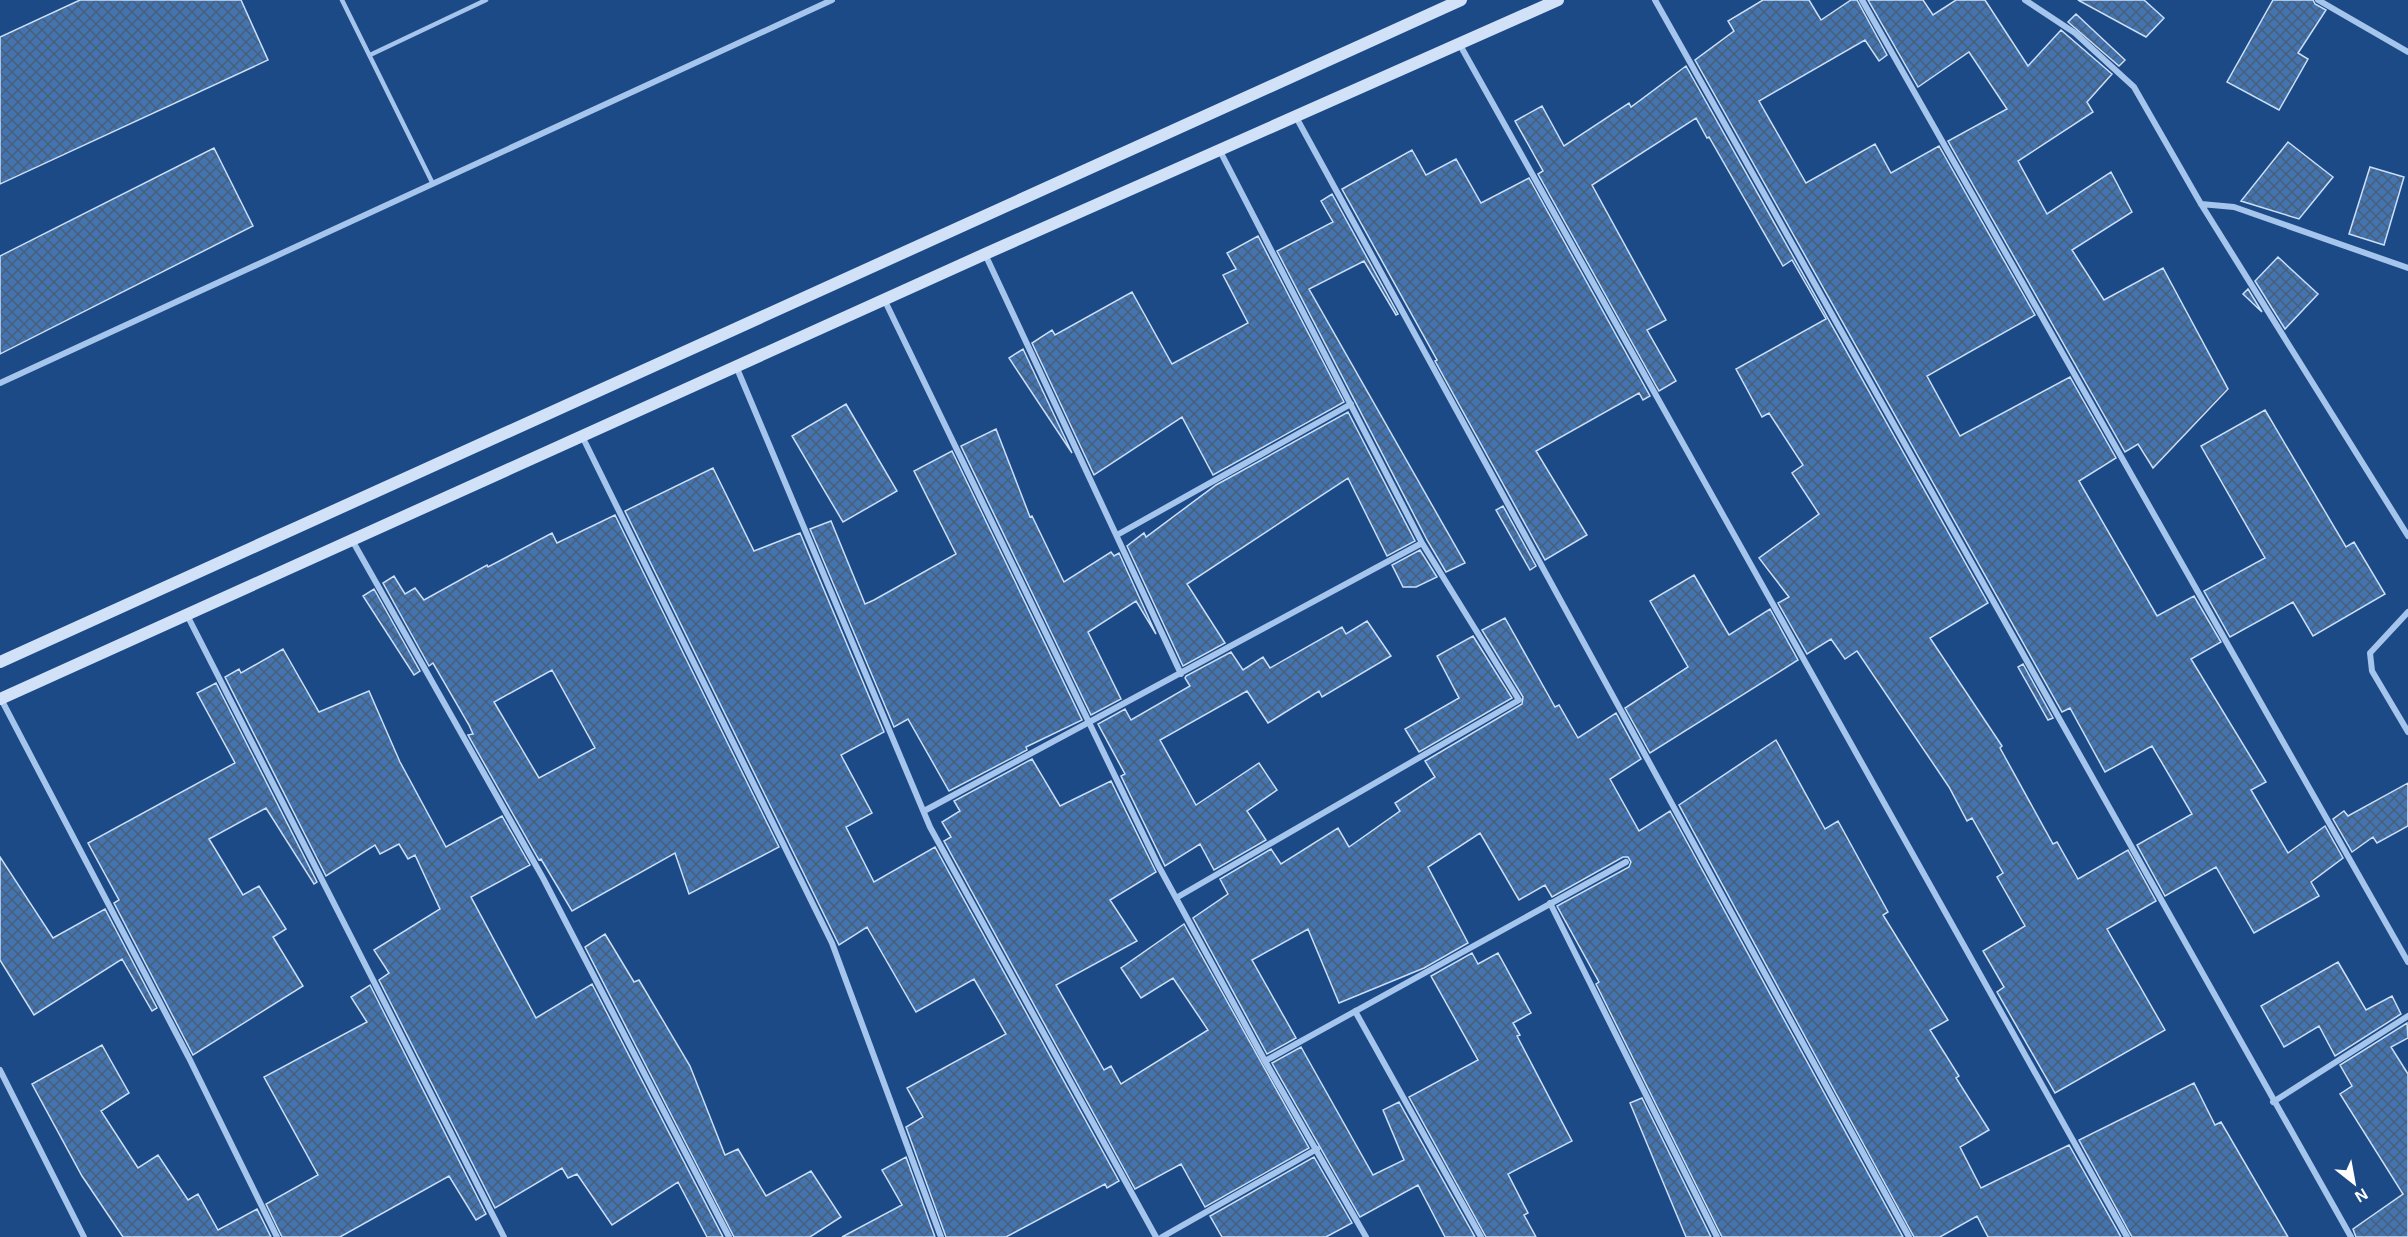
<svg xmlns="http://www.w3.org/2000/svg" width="2408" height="1237" viewBox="0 0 2408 1237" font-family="Helvetica,sans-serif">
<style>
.building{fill:url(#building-cross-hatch);stroke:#cadff8;stroke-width:1.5;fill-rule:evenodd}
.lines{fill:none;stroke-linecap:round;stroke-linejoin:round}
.service{stroke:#a5c5ec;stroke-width:4.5}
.minor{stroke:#a5c5ec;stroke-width:6}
.secondary{stroke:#d1e2f8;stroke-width:12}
</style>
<defs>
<pattern id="building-cross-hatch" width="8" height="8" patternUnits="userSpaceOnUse" patternTransform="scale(1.5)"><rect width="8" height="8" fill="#4474b0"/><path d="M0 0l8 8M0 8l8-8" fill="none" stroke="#485e79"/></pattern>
</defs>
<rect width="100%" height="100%" fill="#1c4a87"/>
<!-- building -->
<path class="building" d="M 80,0 L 241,0 L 268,60 L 0,184 L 0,37 Z
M 1763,0 L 1809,0 L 1821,20 L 1851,0 L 1857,0 L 1887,55 L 1879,61 L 1865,40 L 1759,101 L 1806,183 L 1875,144 L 1891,173 L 1939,146 L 2035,315 L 1927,376 L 1960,436 L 2070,377 L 2116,458 L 2079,481 L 2157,616 L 2194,596 L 2221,642 L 2191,659 L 2266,782 L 2251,790 L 2288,853 L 2325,826 L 2343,858 L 2311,882 L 2319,896 L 2254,933 L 2216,867 L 2165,896 L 2137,845 L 2192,814 L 2152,746 L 2105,772 L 2070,708 L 2062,712 L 1695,60 L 1734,31 L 1728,21 Z
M 1868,0 L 1923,0 L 1933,15 L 1956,0 L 1985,0 L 2028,66 L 2061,30 L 2112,74 L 2087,102 L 2093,112 L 2018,161 L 2047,214 L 2111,172 L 2132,212 L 2072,250 L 2104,300 L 2163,268 L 2228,389 L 2153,468 L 2138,444 L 2125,452 L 1948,141 L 2007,109 L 1969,52 L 1918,87 Z
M 2078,0 L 2144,0 L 2164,18 L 2146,37 Z
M 2273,0 L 2313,0 L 2315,4 L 2326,10 L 2298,53 L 2308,59 L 2279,110 L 2227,82 Z
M 2076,14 L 2125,60 L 2119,66 L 2068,22 Z
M 1686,66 L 1988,603 L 1930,638 L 2002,746 L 2000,748 L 2053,844 L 2057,842 L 2078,879 L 2128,850 L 2156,901 L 2107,929 L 2165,1030 L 2055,1093 L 1997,992 L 2004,987 L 1983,951 L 2025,926 L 1997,877 L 2003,873 L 1972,818 L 1967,821 L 1949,787 L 1857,651 L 1845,659 L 1831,639 L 1807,654 L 1778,603 L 1789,597 L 1759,558 L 1819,514 L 1792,473 L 1803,465 L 1769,413 L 1762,417 L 1736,369 L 1826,319 L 1792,260 L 1783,266 L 1709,137 L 1707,138 L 1696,118 L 1592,185 L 1666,320 L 1647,330 L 1676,381 L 1659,391 L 1538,174 L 1543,171 L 1515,121 L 1542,106 L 1564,146 L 1629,103 L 1631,107 Z
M 2288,142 L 2333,177 L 2299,219 L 2241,201 Z
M 214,148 L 253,226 L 0,354 L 0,256 Z
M 1412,150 L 1426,175 L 1456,159 L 1481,203 L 1529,178 L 1650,396 L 1643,400 L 1639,393 L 1536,451 L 1587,535 L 1545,560 L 1435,361 L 1437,360 L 1342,189 Z
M 2370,167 L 2404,177 L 2384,245 L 2349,234 Z
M 1332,194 L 1398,314 L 1396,315 L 1364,261 L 1309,289 L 1465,563 L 1446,572 L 1427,540 L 1277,251 L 1333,222 L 1321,201 Z
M 1258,236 L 1344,402 L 1213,475 L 1182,417 L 1094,475 L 1032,343 L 1052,330 L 1055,335 L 1132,292 L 1172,364 L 1248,323 L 1223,275 L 1236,269 L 1227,253 Z
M 2278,257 L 2318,294 L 2285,329 L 2255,281 Z
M 2248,289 L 2262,312 L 2243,294 Z
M 1023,349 L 1072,453 L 1009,358 Z
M 846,404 L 897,491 L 843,522 L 792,436 Z
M 2265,410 L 2346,547 L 2354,542 L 2385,594 L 2313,636 L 2293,602 L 2230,637 L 2204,591 L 2265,558 L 2201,446 Z
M 1348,412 L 1415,541 L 1387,556 L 1348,478 L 1187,584 L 1225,643 L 1183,666 L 1127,546 L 1144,533 L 1146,537 L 1216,485 Z
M 996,429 L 1030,517 L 1032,516 L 1064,582 L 1111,552 L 1114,556 L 1119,553 L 1156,634 L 1136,601 L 1088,632 L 1121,699 L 1091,715 L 961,446 Z
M 952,451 L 1082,720 L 1026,747 L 1027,750 L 949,791 L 908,719 L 894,727 L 810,529 L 831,521 L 865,604 L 874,600 L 956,554 L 914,471 Z
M 713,468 L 754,551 L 800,533 L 884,732 L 841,755 L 872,813 L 846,827 L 874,882 L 935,847 L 1119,1181 L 1107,1188 L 1105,1184 L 1006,1237 L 946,1237 L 906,1127 L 923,1117 L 907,1088 L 1006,1034 L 974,979 L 916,1012 L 867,927 L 839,945 L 625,511 Z
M 1503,506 L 1536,566 L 1530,570 L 1496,510 Z
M 615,515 L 779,847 L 689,894 L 675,853 L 572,911 L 541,859 L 539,860 L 468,735 L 473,734 L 469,725 L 433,663 L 429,666 L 383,583 L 394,576 L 405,594 L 415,588 L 424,600 L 487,565 L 488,567 L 552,533 L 557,543 ZM 552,670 L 595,748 L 539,778 L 494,702 Z
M 1420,550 L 1437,577 L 1416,587 L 1403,587 L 1392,565 Z
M 1694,575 L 1729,635 L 1770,609 L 1798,660 L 1650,753 L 1625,708 L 1688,667 L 1650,601 Z
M 374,589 L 420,671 L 414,675 L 363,596 Z
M 1505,618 L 1555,707 L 1559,705 L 1578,738 L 1616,713 L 1641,759 L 1610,779 L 1639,831 L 1670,811 L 1903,1237 L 1722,1237 L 1596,984 L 1599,982 L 1557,906 L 1629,867 L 1631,862 L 1628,857 L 1623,857 L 1552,897 L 1545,885 L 1519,900 L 1480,833 L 1428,867 L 1468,943 L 1424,968 L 1339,1003 L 1308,929 L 1252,960 L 1296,1038 L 1267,1054 L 1193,918 L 1228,894 L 1220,879 L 1271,849 L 1281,864 L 1338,828 L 1349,847 L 1400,811 L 1395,803 L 1435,777 L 1425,761 L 1522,704 L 1523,697 L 1482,630 Z
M 1367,621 L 1391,656 L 1322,697 L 1319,691 L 1268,723 L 1247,691 L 1160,740 L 1196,805 L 1259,763 L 1277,790 L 1247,811 L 1266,840 L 1214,870 L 1200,844 L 1165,866 L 1121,776 L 1125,774 L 1098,724 L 1125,709 L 1131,720 L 1190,686 L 1185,678 L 1186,676 L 1231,652 L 1243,670 L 1263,657 L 1270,668 L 1342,627 L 1346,634 Z
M 1473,636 L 1512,698 L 1419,752 L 1405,729 L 1459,698 L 1437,656 Z
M 283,649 L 319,712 L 369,691 L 400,762 L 446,847 L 502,816 L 530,865 L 471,897 L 536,1018 L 592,984 L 723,1237 L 707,1237 L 678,1182 L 612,1225 L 577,1174 L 568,1178 L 562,1168 L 495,1208 L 379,980 L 389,973 L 374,950 L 440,909 L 415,855 L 408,859 L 399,844 L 380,854 L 375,845 L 326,876 L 225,677 L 239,669 L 241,673 Z
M 2023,664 L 2053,718 L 2048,720 L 2018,667 Z
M 216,683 L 317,882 L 314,884 L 266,808 L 209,839 L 243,895 L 259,886 L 286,929 L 273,937 L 303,986 L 193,1055 L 114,903 L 119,900 L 88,843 L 235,763 L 197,693 Z
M 1776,740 L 1825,829 L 1838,821 L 1888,912 L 1883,915 L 1948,1020 L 1930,1030 L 1959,1076 L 1956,1078 L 1989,1130 L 1960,1147 L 1981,1188 L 2069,1145 L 2121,1237 L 1988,1237 L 1977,1216 L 1940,1237 L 1914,1237 L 1679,805 Z
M 1032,759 L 1060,806 L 1111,781 L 1156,872 L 1110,900 L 1137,941 L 1056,985 L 1104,1070 L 1111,1066 L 1121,1084 L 1208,1030 L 1173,978 L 1141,998 L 1121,968 L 1184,924 L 1309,1148 L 1205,1207 L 1181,1164 L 1135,1189 L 944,841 L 951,837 L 942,822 L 960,811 L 954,801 Z
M 2408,783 L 2408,826 L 2377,843 L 2373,837 L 2352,852 L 2333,819 L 2344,811 L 2348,816 Z
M 0,857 L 53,938 L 105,909 L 157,1008 L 152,1011 L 122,959 L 34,1015 L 0,960 Z
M 605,934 L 634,982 L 639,980 L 690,1066 L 725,1155 L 738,1149 L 766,1196 L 811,1171 L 841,1217 L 810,1237 L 734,1237 L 585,947 Z
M 1472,953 L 1478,964 L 1498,953 L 1531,1013 L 1513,1023 L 1520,1035 L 1517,1036 L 1572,1141 L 1508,1174 L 1528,1213 L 1524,1215 L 1536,1237 L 1486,1237 L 1409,1097 L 1478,1060 L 1431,976 Z
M 2338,962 L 2366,1010 L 2392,996 L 2401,1014 L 2335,1056 L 2319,1026 L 2284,1047 L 2261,1006 Z
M 370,985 L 486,1214 L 476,1220 L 449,1176 L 340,1237 L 282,1237 L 266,1204 L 318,1175 L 264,1077 L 367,1022 L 351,997 Z
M 2407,1023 L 2408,1038 L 2391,1047 L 2408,1074 L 2408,1237 L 2356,1237 L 2353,1229 L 2403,1194 L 2340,1094 L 2352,1086 L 2340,1065 Z
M 102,1045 L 129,1093 L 101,1111 L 138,1168 L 158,1155 L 188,1200 L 198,1194 L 218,1230 L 257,1209 L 271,1237 L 123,1237 L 82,1176 L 32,1084 Z
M 1301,1047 L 1373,1175 L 1404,1160 L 1383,1110 L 1399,1102 L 1475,1237 L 1445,1237 L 1418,1185 L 1360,1217 L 1272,1063 Z
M 2194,1083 L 2215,1125 L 2221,1122 L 2288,1237 L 2132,1237 L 2079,1140 Z
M 1642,1098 L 1711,1237 L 1686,1237 L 1630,1103 Z
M 906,1157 L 935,1237 L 842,1237 L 902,1205 L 882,1170 Z
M 1314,1157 L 1352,1223 L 1326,1237 L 1222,1237 L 1210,1216 Z"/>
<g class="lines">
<!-- service -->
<path class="service" d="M 342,0 L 433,184
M 370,55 L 486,0"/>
<!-- minor -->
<path class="minor" d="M 1655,0 L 2351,1237
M 1862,0 L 2408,962
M 2025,0 L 2075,33 L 2134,87 L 2201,204 L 2408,536
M 2318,0 L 2408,52
M 1460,45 L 2127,1237
M 1296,117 L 1909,1237
M 2201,204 L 2234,207 L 2408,268
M 985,254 L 1181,674
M 884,299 L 1158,865 L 1265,1061 L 1366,1237
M 736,366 L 930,827 L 1156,1237
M 0,383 L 832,0
M 582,436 L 832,943 L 941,1237
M 1117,535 L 1351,404
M 352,540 L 543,878 L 729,1237
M 2408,612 L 2370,653 L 2372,671 L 2408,732
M 187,615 L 504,1237
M 1,699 L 189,1058 L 277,1237
M 924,811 L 1422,543
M 1176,898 L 1519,700 L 1422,543 L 1220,151
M 1550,903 L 1717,1237
M 1355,1011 L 1481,1237
M 1265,1061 L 1626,862
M 0,1070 L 84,1237
M 2273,1102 L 2408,1016
M 1162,1237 L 1317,1149"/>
<!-- secondary -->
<path class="secondary" d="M 0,662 L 1461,0
M 0,699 L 985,254 L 1558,0"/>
</g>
<!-- north arrow -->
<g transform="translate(2354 1183) rotate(149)" stroke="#1c4a87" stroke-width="4.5" paint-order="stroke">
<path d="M0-4.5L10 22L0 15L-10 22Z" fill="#ffffff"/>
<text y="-9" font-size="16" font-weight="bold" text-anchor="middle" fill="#ffffff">N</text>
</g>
</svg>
